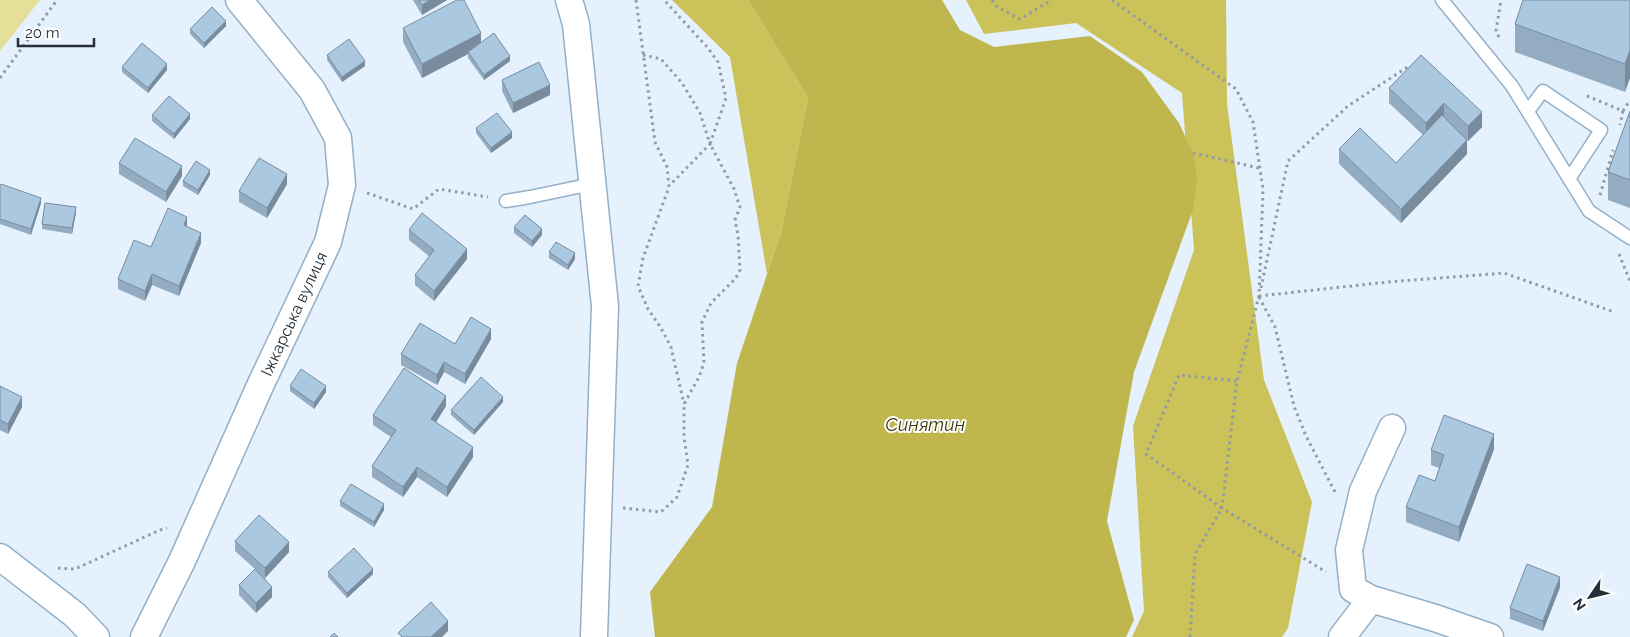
<svg xmlns="http://www.w3.org/2000/svg" width="1630" height="637" viewBox="0 0 1630 637" font-family="Raleway,sans-serif">
<style>
.green{fill:#e5e099}
.forest{fill:#cbc25a}
.water{fill:#bfb74e}
.lines{fill:none;stroke-linecap:round;stroke-linejoin:round}
.lane-casing{stroke:#93b0c8;stroke-width:15}
.street-casing{stroke:#93b0c8;stroke-width:29}
.path{stroke:#909ba6;stroke-width:3;stroke-dasharray:2.5 4;stroke-linecap:butt}
.lane{stroke:#fff;stroke-width:12}
.street{stroke:#fff;stroke-width:26}
.wall{fill:#93acc2}
.shaded-wall{fill:#788c9e}
.building{fill:#abc8e1;stroke:#788c9e}
.labels{text-anchor:middle;dominant-baseline:central;stroke-width:4;stroke-linejoin:round;paint-order:stroke}
.street-label{font-size:16px;fill:#242f39;stroke:#fdfdfd}
.water-label{font-size:18px;font-style:italic;fill:#3a3709;stroke:#fdfdfd}
</style>
<rect width="100%" height="100%" fill="#e5f1fc"/>
<!-- green -->
<path class="green" d="M 0,0 L 40,0 L 0,51 Z"/>
<!-- forest -->
<path class="forest" d="M 672,0 L 748,0 L 808,98 L 781,233 L 767,274 L 730,57 Z
M 966,0 L 1226,0 L 1227,104 L 1264,380 L 1312,502 L 1288,628 L 1282,637 L 1132,637 L 1144,611 L 1133,426 L 1194,250 L 1182,93 L 1076,23 L 984,34 Z"/>
<!-- water -->
<path class="water" d="M 748,0 L 942,0 L 960,30 L 994,47 L 1090,36 L 1142,72 L 1179,123 L 1193,153 L 1197,177 L 1193,210 L 1134,372 L 1107,521 L 1134,620 L 1126,637 L 655,637 L 650,592 L 712,507 L 737,363 L 781,233 L 808,98 Z"/>
<g class="lines">
<!-- lane casing -->
<g class="lane-casing">
<path id="lane" d="M 1442,0 L 1512,86 L 1589,211 L 1630,238
M 1528,111 L 1543,91 L 1601,130 L 1569,179
M 506,201 L 530,197 L 592,184"/>
</g>
<!-- street casing -->
<g class="street-casing">
<path id="street" d="M 569,0 L 576,24 L 605,306 L 594,637
M 0,557 L 75,615 L 96,637
M 1371,599 L 1353,589 L 1349,550 L 1363,491 L 1392,428
M 144,637 L 182,561 L 260,386 L 328,242 L 342,185 L 338,138 L 312,90 L 239,0
M 1342,637 L 1371,599 L 1435,618 L 1490,637"/>
</g>
<!-- path -->
<path class="path" d="M 636,0 L 655,142 L 667,167 L 669,187 L 643,258 L 638,286 L 648,309 L 661,328 L 671,347 L 684,404
M 992,0 L 997,7 L 1020,19 L 1052,0
M 1112,0 L 1236,89 L 1253,122 L 1263,189 L 1259,296 L 1237,381 L 1222,508 L 1326,572
M 1499,37 L 1496,31 L 1501,0
M 643,55 L 661,59 L 682,83 L 700,113 L 710,144 L 669,186
M 0,78 L 57,0
M 1587,96 L 1623,111 L 1620,125
M 1623,111 L 1630,100
M 1193,153 L 1259,168
M 367,193 L 413,209 L 439,189 L 488,197
M 1600,195 L 1613,150
M 1619,254 L 1630,281
M 1261,288 L 1288,161 L 1348,106 L 1409,66
M 1259,296 L 1388,282 L 1504,273 L 1614,312
M 1259,297 L 1275,327 L 1294,406 L 1306,436 L 1336,494
M 623,508 L 661,512 L 677,497 L 688,465 L 684,436 L 684,404 L 699,377 L 704,363 L 702,322 L 711,303 L 736,278 L 740,270 L 738,235 L 735,220 L 740,207 L 734,189 L 710,144 L 726,98 L 718,62 L 708,48 L 664,0
M 58,568 L 75,569 L 160,530 L 167,528
M 1190,637 L 1195,554 L 1222,508 L 1146,454 L 1179,375 L 1237,381"/>
<!-- lane -->
<use href="#lane" class="lane"/>
<!-- street -->
<use href="#street" class="street"/>
</g>
<!-- wall -->
<path class="wall" d="M 413,0 L 447,0 L 422,15 Z
M 1628,0 L 1625,92 L 1515,52 L 1515,24 Z
M 226,26 L 204,48 L 190,34 L 190,29 Z
M 403,28 L 481,43 L 510,61 L 484,80 L 468,58 L 468,54 L 422,78 L 403,42 Z
M 327,55 L 365,66 L 342,82 L 327,60 Z
M 1421,55 L 1482,127 L 1468,141 L 1467,140 L 1467,154 L 1401,223 L 1339,164 L 1339,149 L 1396,163 L 1423,135 L 1389,103 L 1389,88 Z
M 122,67 L 167,70 L 148,93 L 122,72 Z
M 502,80 L 550,95 L 513,113 L 502,91 Z
M 1630,111 L 1630,208 L 1608,200 L 1608,172 Z
M 152,115 L 190,119 L 174,139 L 152,121 Z
M 476,128 L 512,138 L 491,153 L 476,133 Z
M 119,163 L 182,176 L 166,202 L 119,174 Z
M 210,175 L 198,195 L 183,186 L 183,181 Z
M 287,184 L 267,218 L 239,202 L 239,191 Z
M 0,186 L 41,203 L 31,235 L 0,224 Z
M 76,212 L 72,234 L 42,229 L 42,224 Z
M 187,227 L 201,243 L 179,296 L 152,285 L 145,301 L 118,289 L 118,279 L 151,247 Z
M 514,227 L 542,235 L 532,247 L 514,233 Z
M 409,230 L 467,259 L 434,301 L 415,285 L 415,275 L 430,257 L 409,240 Z
M 549,252 L 575,259 L 568,270 L 549,258 Z
M 491,339 L 465,384 L 444,372 L 437,385 L 401,365 L 401,354 L 455,344 Z
M 0,386 L 22,407 L 8,434 L 0,430 Z
M 290,386 L 326,392 L 314,409 L 290,391 Z
M 503,402 L 474,435 L 451,415 L 451,410 Z
M 446,406 L 436,422 L 473,457 L 447,497 L 417,477 L 403,497 L 372,477 L 372,466 L 391,437 L 373,425 L 373,415 Z
M 1494,449 L 1459,542 L 1406,522 L 1406,507 L 1435,481 L 1439,468 L 1431,465 L 1431,450 Z
M 340,501 L 384,510 L 374,527 L 340,506 Z
M 235,541 L 289,552 L 265,578 L 272,597 L 256,613 L 239,595 L 239,585 L 255,569 L 235,551 Z
M 328,572 L 373,574 L 347,598 L 328,577 Z
M 1560,587 L 1543,631 L 1510,619 L 1510,608 Z"/>
<!-- shaded-wall -->
<path class="shaded-wall" d="M 430,0 L 447,0 L 422,15 L 422,5 Z
M 226,21 L 226,26 L 204,48 L 204,43 Z
M 481,33 L 481,48 L 468,52 L 468,54 L 422,78 L 422,64 Z
M 1630,50 L 1630,78 L 1625,92 L 1625,64 Z
M 510,56 L 510,61 L 484,80 L 484,75 Z
M 365,61 L 365,66 L 342,82 L 342,77 Z
M 167,64 L 167,70 L 148,93 L 148,88 Z
M 550,85 L 550,95 L 513,113 L 513,103 Z
M 1444,103 L 1444,118 L 1426,137 L 1426,123 Z
M 1482,112 L 1482,127 L 1468,141 L 1468,126 Z
M 190,114 L 190,119 L 174,139 L 174,134 Z
M 512,132 L 512,138 L 491,153 L 491,148 Z
M 1467,140 L 1467,154 L 1401,223 L 1401,209 Z
M 182,166 L 182,176 L 166,202 L 166,192 Z
M 210,170 L 210,175 L 198,195 L 198,190 Z
M 287,174 L 287,184 L 267,218 L 267,208 Z
M 41,198 L 41,203 L 31,235 L 31,229 Z
M 76,207 L 76,212 L 72,234 L 72,228 Z
M 187,217 L 187,227 L 184,225 Z
M 542,229 L 542,235 L 532,247 L 532,241 Z
M 201,233 L 201,243 L 179,296 L 179,286 Z
M 467,249 L 467,259 L 434,301 L 434,291 Z
M 575,253 L 575,259 L 568,270 L 568,265 Z
M 152,274 L 152,285 L 145,301 L 145,291 Z
M 491,329 L 491,339 L 465,384 L 465,374 Z
M 444,362 L 444,372 L 437,385 L 437,375 Z
M 326,386 L 326,392 L 314,409 L 314,403 Z
M 446,396 L 446,406 L 431,430 L 431,419 Z
M 22,397 L 22,407 L 8,434 L 8,424 Z
M 503,397 L 503,402 L 474,435 L 474,430 Z
M 1494,434 L 1494,449 L 1459,542 L 1459,527 Z
M 473,447 L 473,457 L 447,497 L 447,487 Z
M 417,467 L 417,477 L 403,497 L 403,487 Z
M 384,504 L 384,510 L 374,527 L 374,522 Z
M 289,542 L 289,552 L 265,578 L 265,568 Z
M 373,569 L 373,574 L 347,598 L 347,593 Z
M 1560,577 L 1560,587 L 1543,631 L 1543,621 Z
M 272,587 L 272,597 L 256,613 L 256,603 Z
M 448,621 L 448,631 L 442,637 L 431,637 Z"/>
<!-- building -->
<path class="building" d="M 419,0 L 430,0 L 422,5 Z
M 457,0 L 464,0 L 481,33 L 422,64 L 403,28 Z
M 1523,0 L 1628,0 L 1630,1 L 1630,50 L 1625,64 L 1515,24 Z
M 212,7 L 226,21 L 204,43 L 190,29 Z
M 494,33 L 510,56 L 484,75 L 468,52 Z
M 349,39 L 365,61 L 342,77 L 327,55 Z
M 142,43 L 167,64 L 148,88 L 122,67 Z
M 1421,55 L 1482,112 L 1468,126 L 1444,103 L 1426,123 L 1389,88 Z
M 539,62 L 550,85 L 513,103 L 502,80 Z
M 169,96 L 190,114 L 174,134 L 152,115 Z
M 1630,111 L 1630,180 L 1608,172 Z
M 497,113 L 512,132 L 491,148 L 476,128 Z
M 1442,115 L 1467,140 L 1401,209 L 1339,149 L 1360,128 L 1396,163 Z
M 135,138 L 182,166 L 166,192 L 119,163 Z
M 259,158 L 287,174 L 267,208 L 239,191 Z
M 196,161 L 210,170 L 198,190 L 183,181 Z
M 1,184 L 41,198 L 31,229 L 0,219 L 0,186 Z
M 45,203 L 76,207 L 72,228 L 42,224 Z
M 168,208 L 187,217 L 184,225 L 201,233 L 179,286 L 152,274 L 145,291 L 118,279 L 134,240 L 151,247 Z
M 422,213 L 467,249 L 434,291 L 415,275 L 434,250 L 409,230 Z
M 525,215 L 542,229 L 532,241 L 514,227 Z
M 556,242 L 575,253 L 568,265 L 549,252 Z
M 471,317 L 491,329 L 465,374 L 444,362 L 437,375 L 401,354 L 420,323 L 455,344 Z
M 404,368 L 446,396 L 431,419 L 473,447 L 447,487 L 417,467 L 403,487 L 372,466 L 396,430 L 373,415 Z
M 301,369 L 326,386 L 314,403 L 290,386 Z
M 481,377 L 503,397 L 474,430 L 451,410 Z
M 0,386 L 22,397 L 8,424 L 0,420 Z
M 1444,415 L 1494,434 L 1459,527 L 1406,507 L 1419,475 L 1435,481 L 1444,455 L 1431,450 Z
M 351,484 L 384,504 L 374,522 L 340,501 Z
M 259,515 L 289,542 L 265,568 L 235,541 Z
M 354,548 L 373,569 L 347,593 L 328,572 Z
M 1527,564 L 1560,577 L 1543,621 L 1510,608 Z
M 255,569 L 272,587 L 256,603 L 239,585 Z
M 431,602 L 448,621 L 431,637 L 402,637 L 398,633 Z
M 334,633 L 338,637 L 330,637 Z"/>
<g class="labels">
<!-- street labels -->
<g class="street-label">
<text transform="translate(294 314) rotate(-65)">Іжкарська вулиця</text>
</g>
<!-- water labels -->
<g class="water-label">
<text x="925" y="424">Синятин</text>
</g>
</g>
<!-- north arrow -->
<g transform="translate(1590 597) rotate(235)" stroke="#fdfdfd" stroke-width="4" paint-order="stroke">
<path d="M0-4L9 19L0 12L-9 19Z" fill="#242f39"/>
<text y="-8" font-size="14" font-weight="bold" text-anchor="middle" fill="#242f39">N</text>
</g>
<!-- scale -->
<path d="M18 38v8h76v-8" fill="none" stroke="#242f39" stroke-width="2.5"/>
<text x="25" y="38" font-size="15" fill="#242f39" stroke="#fdfdfd" stroke-width="4" paint-order="stroke">20 m</text>
</svg>
